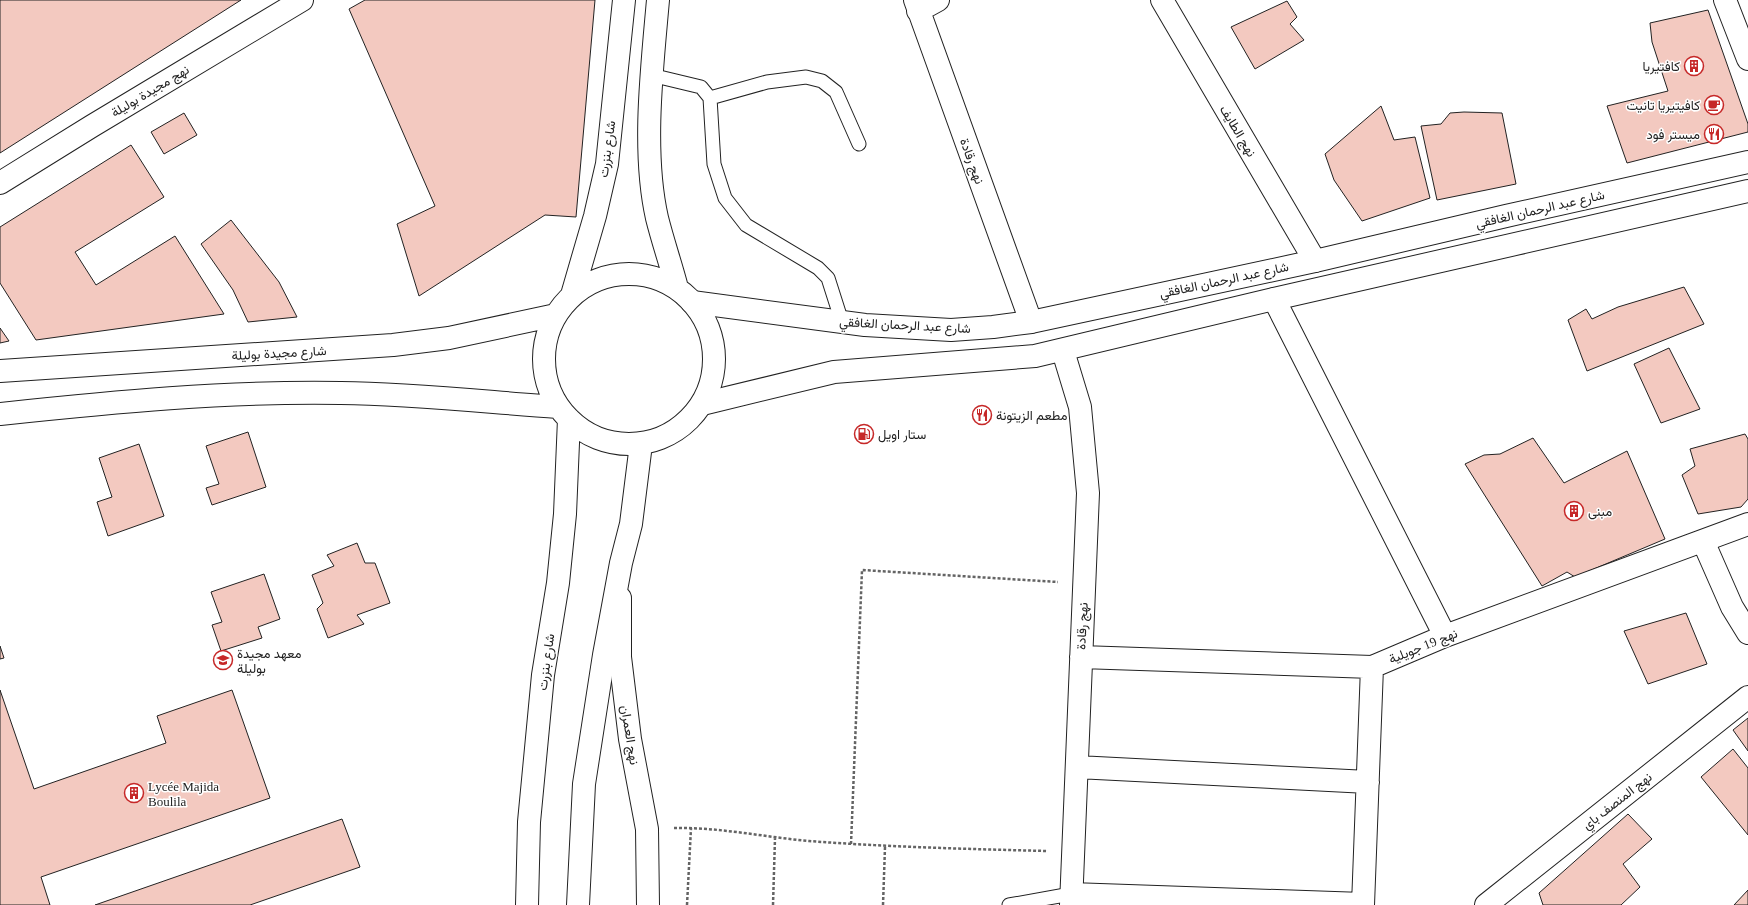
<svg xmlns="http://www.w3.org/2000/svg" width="1748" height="905" viewBox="0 0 1748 905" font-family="'Times New Roman',Vazirmatn,serif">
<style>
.building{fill:#f3c9c0;stroke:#222}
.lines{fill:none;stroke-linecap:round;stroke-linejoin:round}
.lane-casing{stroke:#222;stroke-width:15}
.street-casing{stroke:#222;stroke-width:24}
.secondary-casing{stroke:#222;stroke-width:24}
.primary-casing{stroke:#222;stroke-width:24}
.path{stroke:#646464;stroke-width:2.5;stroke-dasharray:3 2;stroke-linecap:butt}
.lane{stroke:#fff;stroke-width:13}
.street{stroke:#fff;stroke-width:22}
.secondary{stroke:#fff;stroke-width:22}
.primary{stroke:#fff;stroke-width:22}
.labels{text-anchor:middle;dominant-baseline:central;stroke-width:3;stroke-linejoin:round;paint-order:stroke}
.poi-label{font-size:13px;fill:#222;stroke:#fff;text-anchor:start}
.street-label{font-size:13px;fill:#222;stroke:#fff}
</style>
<rect width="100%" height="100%" fill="#fff"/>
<!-- building -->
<path class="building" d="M 0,0 L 241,0 L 0,153 Z
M 365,0 L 595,0 L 576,217 L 545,215 L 419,296 L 397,224 L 435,206 L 349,9 Z
M 1287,1 L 1297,17 L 1290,24 L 1304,40 L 1255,69 L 1231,27 Z
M 1708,10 L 1748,124 L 1748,132 L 1627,163 L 1607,106 L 1668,91 L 1652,42 L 1650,23 Z
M 1381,106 L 1394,140 L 1415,137 L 1430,198 L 1362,221 L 1334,180 L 1325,154 Z
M 1464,112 L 1502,113 L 1516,184 L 1437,200 L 1421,126 L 1441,124 L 1450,113 Z
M 184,113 L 197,135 L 164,154 L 151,132 Z
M 131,145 L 164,197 L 75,252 L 96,285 L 175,236 L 224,314 L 36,340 L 0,283 L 0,227 Z
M 231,220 L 279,282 L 297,317 L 248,322 L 233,290 L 201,244 Z
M 1684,287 L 1704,324 L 1587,371 L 1568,320 L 1586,309 L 1592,319 L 1618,307 Z
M 0,328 L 9,341 L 0,343 Z
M 1669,348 L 1700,409 L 1661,423 L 1634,364 Z
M 248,432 L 266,487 L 212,505 L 206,488 L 219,484 L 206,446 Z
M 1745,434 L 1748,439 L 1748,499 L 1741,507 L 1698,514 L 1682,475 L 1695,466 L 1690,449 Z
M 1533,438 L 1564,483 L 1627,451 L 1665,539 L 1575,577 L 1567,572 L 1542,586 L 1465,464 L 1484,455 L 1500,454 Z
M 139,444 L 164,516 L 108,536 L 97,502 L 112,497 L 99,458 Z
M 357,543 L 365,563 L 375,563 L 390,603 L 357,615 L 364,624 L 328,638 L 317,609 L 323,603 L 312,575 L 334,566 L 327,555 Z
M 264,574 L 280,619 L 258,627 L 262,638 L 221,651 L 212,625 L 222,622 L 211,592 Z
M 1686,613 L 1707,664 L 1648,684 L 1624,631 Z
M 0,646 L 4,658 L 0,659 Z
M 0,690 L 34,789 L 166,743 L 157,716 L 232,690 L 270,798 L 41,877 L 50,905 L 0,905 Z
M 1748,718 L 1748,751 L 1733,730 Z
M 1733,749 L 1748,768 L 1748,835 L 1701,777 Z
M 1628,814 L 1652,839 L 1623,864 L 1640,887 L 1621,905 L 1543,905 L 1539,893 Z
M 342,819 L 360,867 L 250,905 L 95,905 Z
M 1748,890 L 1748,905 L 1734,905 Z"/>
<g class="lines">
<!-- lane casing -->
<g class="lane-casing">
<path id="lane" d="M 651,75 L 701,87 L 710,98 L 714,164 L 725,198 L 746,225 L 818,268 L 828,278 L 842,322
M 710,98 L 767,82 L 806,77 L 822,81 L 836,92 L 859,144
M 1009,905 L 1071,894"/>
</g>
<!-- street casing -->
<g class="street-casing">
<path id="street" d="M 915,0 L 1031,322
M 1162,0 L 1315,261
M 918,11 L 938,0
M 1274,299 L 1445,636
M 1063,351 L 1080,407 L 1088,493 L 1071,905
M 1703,541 L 1732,607 L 1748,633
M 1081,657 L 1372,667 L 1445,636 L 1748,524
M 1077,767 L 1368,782
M 1071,894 L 1363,904
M 1363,905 L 1372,667
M 1486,905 L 1748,697"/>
</g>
<!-- secondary casing -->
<g class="secondary-casing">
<path id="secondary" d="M 1725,0 L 1748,59
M 0,183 L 92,126 L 302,0
M 692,302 L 865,325 L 951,330 L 993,327 L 1031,322 L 1315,261 L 1506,216 L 1748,162
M 702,404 L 834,372 L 1035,356 L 1274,299 L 1748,191
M 620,598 L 620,657 L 630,739 L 647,829 L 648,905"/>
</g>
<!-- primary casing -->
<g class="primary-casing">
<path id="primary" d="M 658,0 C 652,68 642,152 657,218 C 663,242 671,265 677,288
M544 359a85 85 0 1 1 170 0a85 85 0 1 1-170 0Z
M 572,295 L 595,216 L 607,164 L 624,0
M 0,371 L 393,345 L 449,338 L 556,315
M 0,414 C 113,402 226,391 341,393 C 413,394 486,402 558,407
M 527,905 L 529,822 L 543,675 L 558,583 L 565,514 L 569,419
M 578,905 L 584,784 L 604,655 L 621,563 L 631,524 L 641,444"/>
</g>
<!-- path -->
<path class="path" d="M 674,828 C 718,827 764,837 809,841 C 888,847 968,849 1047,851
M 851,844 L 862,570 L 1058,582
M 687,905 L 691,828
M 773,905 L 775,838
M 883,905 L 885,847"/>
<!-- lane -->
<use href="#lane" class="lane"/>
<!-- street -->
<use href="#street" class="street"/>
<!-- secondary -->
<use href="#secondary" class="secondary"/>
<!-- primary -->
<use href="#primary" class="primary"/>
</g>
<!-- icons -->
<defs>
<g id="building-ring" transform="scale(1)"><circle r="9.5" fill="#fff" stroke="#c62828" stroke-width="1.5"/><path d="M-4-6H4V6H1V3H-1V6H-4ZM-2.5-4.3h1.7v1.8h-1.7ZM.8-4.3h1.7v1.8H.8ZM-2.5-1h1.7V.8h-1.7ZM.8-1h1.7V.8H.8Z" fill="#c62828"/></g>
<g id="cafe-ring" transform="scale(1)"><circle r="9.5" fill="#fff" stroke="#c62828" stroke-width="1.5"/><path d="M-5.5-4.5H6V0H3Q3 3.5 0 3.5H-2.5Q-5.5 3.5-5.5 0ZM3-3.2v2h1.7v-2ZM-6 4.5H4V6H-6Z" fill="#c62828"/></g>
<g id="restaurant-ring" transform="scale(1)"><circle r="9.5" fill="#fff" stroke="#c62828" stroke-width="1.5"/><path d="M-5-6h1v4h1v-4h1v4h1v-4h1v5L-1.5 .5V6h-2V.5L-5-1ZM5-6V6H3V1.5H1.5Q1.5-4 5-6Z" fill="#c62828"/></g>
<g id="fuel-ring" transform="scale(1)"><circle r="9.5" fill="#fff" stroke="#c62828" stroke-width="1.5"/><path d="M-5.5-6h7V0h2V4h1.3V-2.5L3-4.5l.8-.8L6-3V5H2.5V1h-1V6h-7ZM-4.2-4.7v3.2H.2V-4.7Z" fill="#c62828"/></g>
<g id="school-ring" transform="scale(1)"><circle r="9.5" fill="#fff" stroke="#c62828" stroke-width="1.5"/><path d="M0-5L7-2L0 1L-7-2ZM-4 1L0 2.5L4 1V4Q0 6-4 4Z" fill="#c62828"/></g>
</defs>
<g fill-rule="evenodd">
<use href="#building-ring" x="1694" y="66"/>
<use href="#cafe-ring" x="1714" y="105"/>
<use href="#restaurant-ring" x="1714" y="134"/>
<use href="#restaurant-ring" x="982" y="415"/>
<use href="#fuel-ring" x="864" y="434"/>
<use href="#building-ring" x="1574" y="511"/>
<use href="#school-ring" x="223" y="660"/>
<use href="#building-ring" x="134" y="793"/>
</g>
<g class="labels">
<!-- poi labels -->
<g class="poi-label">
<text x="1680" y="66" text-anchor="end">كافتيريا</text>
<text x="1700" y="105" text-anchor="end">كافيتيريا تانيت</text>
<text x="1700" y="134" text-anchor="end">ميستر فود</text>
<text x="996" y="415">مطعم الزيتونة</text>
<text x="878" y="434">ستار اويل</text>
<text x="1588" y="511">مبنى</text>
<text x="237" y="653">معهد مجيدة<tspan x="237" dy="15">بوليلة</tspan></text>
<text x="148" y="786">Lycée Majida<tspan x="148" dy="15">Boulila</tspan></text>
</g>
<!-- street labels -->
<g class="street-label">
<text transform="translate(150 91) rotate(-31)">نهج مجيدة بوليلة</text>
<text transform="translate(1238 131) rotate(59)">نهج الطايف</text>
<text transform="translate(607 149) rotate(-82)">شارع بنزرت</text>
<text transform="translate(972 161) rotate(70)">نهج رقادة</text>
<text transform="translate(1540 209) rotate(-13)">شارع عبد الرحمان الغافقي</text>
<text transform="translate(1224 280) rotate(-12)">شارع عبد الرحمان الغافقي</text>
<text transform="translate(905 325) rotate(3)">شارع عبد الرحمان الغافقي</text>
<text transform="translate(279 353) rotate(-3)">شارع مجيدة بوليلة</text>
<text transform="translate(1082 626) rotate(-87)">نهج رقادة</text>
<text transform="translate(1423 646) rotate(-22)">نهج 19 جويلية</text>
<text transform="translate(546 662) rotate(-82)">شارع بنزرت</text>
<text transform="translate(630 735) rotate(81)">نهج العمران</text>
<text transform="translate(1617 801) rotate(-38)">نهج المنصف باي</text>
</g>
</g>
</svg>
